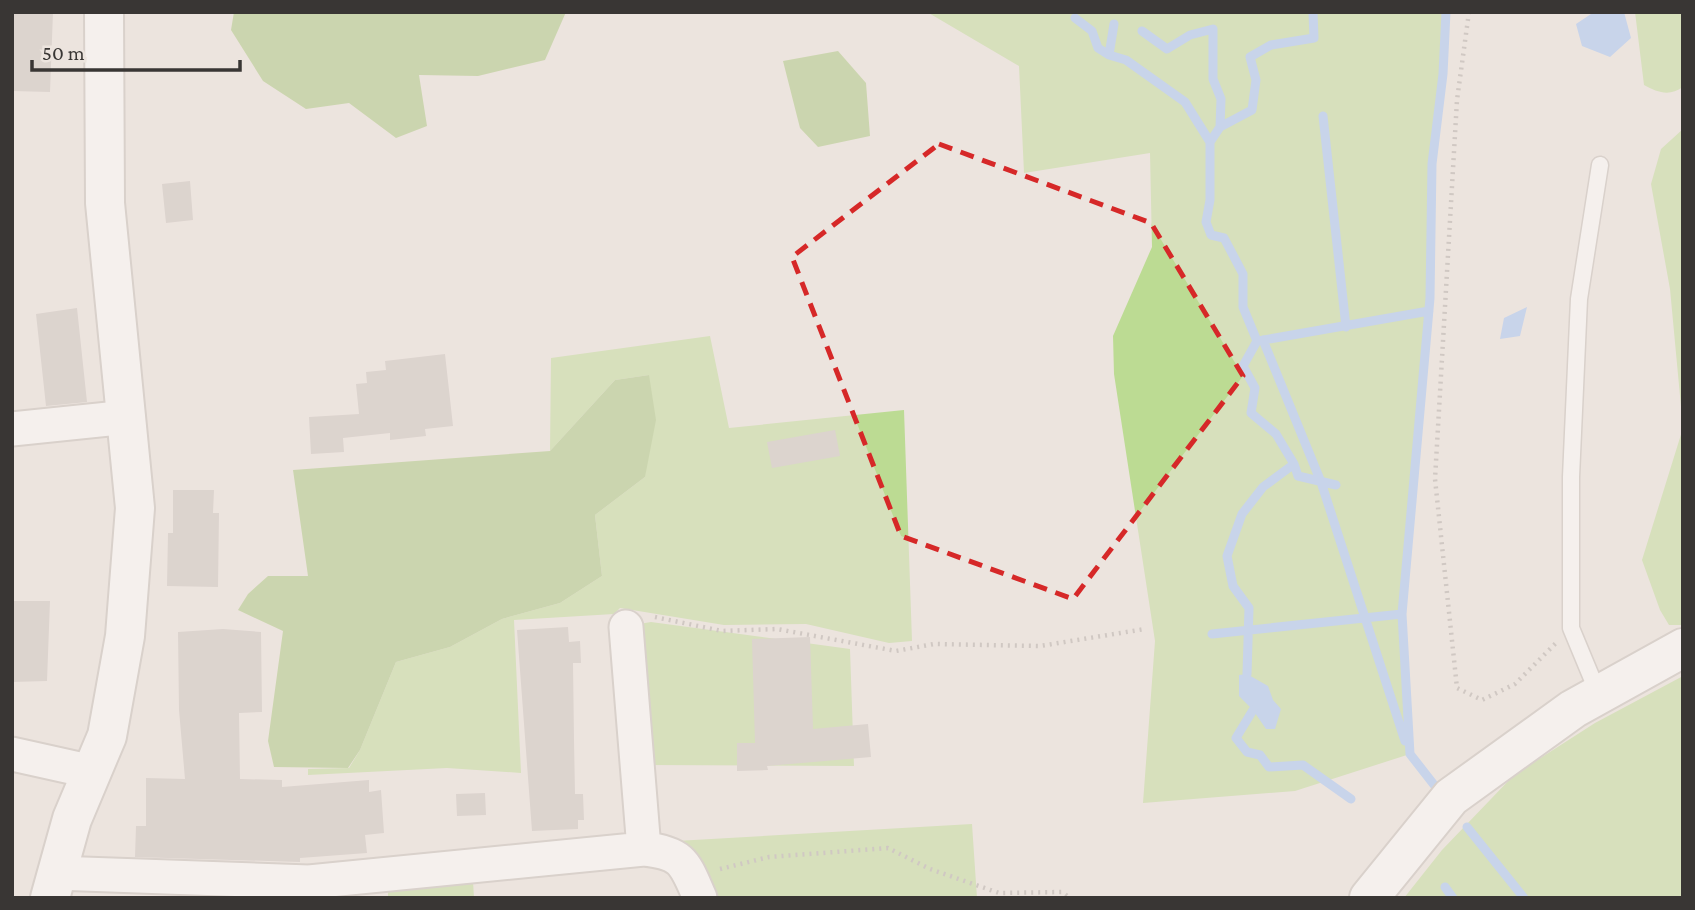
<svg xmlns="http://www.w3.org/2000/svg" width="1695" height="910" viewBox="0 0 1695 910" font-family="'Crimson Pro',serif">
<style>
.green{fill:#bcdb93}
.forest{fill:#a3c475}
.water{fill:#9bc1f8}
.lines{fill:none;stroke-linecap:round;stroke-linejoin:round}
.stream{stroke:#9bc1f8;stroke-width:9}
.building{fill:#c8c0bb}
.service-casing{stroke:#c1bab4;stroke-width:19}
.minor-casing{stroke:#c1bab4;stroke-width:37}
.tertiary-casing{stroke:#c1bab4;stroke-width:42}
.path{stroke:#ada7a2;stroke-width:4.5;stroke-dasharray:2 5;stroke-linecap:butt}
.service{stroke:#fff;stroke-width:16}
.minor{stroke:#fff;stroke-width:33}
.tertiary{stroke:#fff;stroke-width:38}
.marked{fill:none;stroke:#d62828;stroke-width:5;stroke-dasharray:14 9;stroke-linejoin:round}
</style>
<rect width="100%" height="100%" fill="#ece4de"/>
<!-- green -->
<path class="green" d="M 927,12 L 1446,12 L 1443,74 L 1432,164 L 1430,298 L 1402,613 L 1410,754 L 1295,791 L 1143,803 L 1155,641 L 1114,374 L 1113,336 L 1152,247 L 1150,153 L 1024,173 L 1019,66 Z
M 1635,12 L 1683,12 L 1683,87 C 1669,97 1657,92 1644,85 Z
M 1683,129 L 1683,625 L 1669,625 L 1660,610 L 1642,560 L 1683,428 L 1670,289 L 1651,184 L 1661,149 Z
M 710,336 L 729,428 L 904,410 L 912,641 L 889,643 L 806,624 L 724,625 L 620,608 L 614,614 L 514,620 L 521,773 L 447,768 L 308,775 L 308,769 L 349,768 L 360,750 L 396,662 L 450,647 L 502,619 L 560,603 L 602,576 L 595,515 L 645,477 L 649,375 L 615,380 L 550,451 L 551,358 Z
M 651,622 L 850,649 L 854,766 L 644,765 L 639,624 Z
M 1683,676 L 1683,898 L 1404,898 L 1442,850 L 1514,775 L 1595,723 Z
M 972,824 L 977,898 L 702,898 L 676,841 Z
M 473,881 L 474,898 L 388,898 L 388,883 Z"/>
<!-- forest -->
<path class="forest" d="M 234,12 L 566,12 L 545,60 L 478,76 L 419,75 L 427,126 L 396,138 L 349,103 L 306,109 L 263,81 L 231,30 Z
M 838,51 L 866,83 L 870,136 L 818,147 L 800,128 L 783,61 Z
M 649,375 L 656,420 L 645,477 L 595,515 L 602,576 L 560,603 L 502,619 L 450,647 L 396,662 L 360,750 L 348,768 L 274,767 L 268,741 L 283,631 L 238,610 L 248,594 L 268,576 L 308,576 L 293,470 L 550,451 L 615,380 Z"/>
<!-- water -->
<path class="water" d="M 1594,12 L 1624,12 L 1631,38 L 1610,57 L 1582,46 L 1576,24 Z
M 1527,307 L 1520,336 L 1500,339 L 1504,318 Z
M 1247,674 L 1268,686 L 1273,700 L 1281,709 L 1275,729 L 1266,729 L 1253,710 L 1239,696 L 1239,675 Z"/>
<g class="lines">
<!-- stream -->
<path class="stream" d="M 1075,18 L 1092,31 L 1098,48 L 1109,55
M 1114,24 L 1109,55 L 1126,60 L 1185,102 L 1210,142
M 1142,31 L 1167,49 L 1190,35 L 1213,29 L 1213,79 L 1221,99 L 1220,127
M 1323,116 L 1346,327
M 1263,340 L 1321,482 L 1405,741
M 1258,341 L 1429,311
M 1294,464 L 1298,476 L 1336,485
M 1212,634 L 1402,614
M 1247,674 L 1249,608 L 1233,586 L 1227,556 L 1242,514 L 1263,487 L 1294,464 L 1276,434 L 1251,413 L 1255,388 L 1243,366 L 1257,341 L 1243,307 L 1243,274 L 1224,238 L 1211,235 L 1206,222 L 1210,200 L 1210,142 L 1220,127 L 1252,110 L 1256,80 L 1250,57 L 1271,45 L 1314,38 L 1313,12
M 1253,710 L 1236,738 L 1247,752 L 1260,755 L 1269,767 L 1303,765 L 1351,799
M 1442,795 L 1410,754 L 1402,614 L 1430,298 L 1432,164 L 1443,74 L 1446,12
M 1467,827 L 1524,898
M 1445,887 L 1453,898"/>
</g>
<!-- building -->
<path class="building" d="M 12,12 L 53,12 L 50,92 L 12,91 Z
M 190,181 L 193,220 L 166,223 L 162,184 Z
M 77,308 L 87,402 L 46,406 L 36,314 Z
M 445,354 L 453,426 L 425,429 L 426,436 L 390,440 L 390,433 L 343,438 L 344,452 L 311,454 L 309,417 L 359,414 L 356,384 L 367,383 L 366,372 L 386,370 L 385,361 Z
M 835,430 L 840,456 L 772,468 L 767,442 Z
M 173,490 L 214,490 L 213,513 L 219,513 L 218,587 L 167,586 L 168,533 L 173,533 Z
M 12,601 L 50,601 L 47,681 L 12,682 Z
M 568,627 L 569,642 L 580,641 L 581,663 L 573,663 L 574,740 L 575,794 L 583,794 L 584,820 L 578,820 L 578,829 L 532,831 L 517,630 Z
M 223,629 L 261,632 L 262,712 L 239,713 L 240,779 L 282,780 L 282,787 L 369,780 L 369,792 L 381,790 L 384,833 L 365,835 L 367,853 L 300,858 L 300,862 L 135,857 L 136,826 L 146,826 L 146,778 L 185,779 L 179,710 L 178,632 Z
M 810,637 L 813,729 L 868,724 L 871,757 L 767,766 L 768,770 L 737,771 L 737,743 L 755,743 L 752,639 Z
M 485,793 L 486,815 L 457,816 L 456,794 Z"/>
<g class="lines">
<!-- service casing -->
<g class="service-casing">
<path id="service" d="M 1598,693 L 1571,628 L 1571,477 L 1579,299 L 1600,165"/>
</g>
<!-- minor casing -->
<g class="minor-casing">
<path id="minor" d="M 12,429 L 128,417
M 626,627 L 644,849
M 12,754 L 93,772
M 55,873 L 309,882 L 644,849 C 684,853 685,864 700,898"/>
</g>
<!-- tertiary casing -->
<g class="tertiary-casing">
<path id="tertiary" d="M 50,898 L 72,819 L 107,736 L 125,636 L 135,508 L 105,203 L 104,12
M 1369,898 L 1451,797 L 1573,709 L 1683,648"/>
</g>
<!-- path -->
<path class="path" d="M 1469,12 L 1457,100 L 1435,479 L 1457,688 L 1482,700 L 1515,684 L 1556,643
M 655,617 L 722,631 L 777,629 L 896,651 L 934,644 L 1040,646 L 1145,629
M 720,869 L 769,857 L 888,848 L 930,869 L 999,893 L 1062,892 L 1070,898"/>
<!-- service -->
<use href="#service" class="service"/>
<!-- minor -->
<use href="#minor" class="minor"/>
<!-- tertiary -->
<use href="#tertiary" class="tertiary"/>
</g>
<!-- marked area -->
<path d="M0 0H1695V910H0ZM 939,144 L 1151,223 L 1243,376 L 1073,599 L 901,536 L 792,257 Z" fill="#ece4de" fill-opacity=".55" fill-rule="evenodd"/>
<path class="marked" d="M 939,144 L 1151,223 L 1243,376 L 1073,599 L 901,536 L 792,257 Z"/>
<!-- border -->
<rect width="1695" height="910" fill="none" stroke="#393634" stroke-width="28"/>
<!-- scale -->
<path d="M32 60v10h208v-10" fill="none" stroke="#393634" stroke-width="3.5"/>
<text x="42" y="60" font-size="21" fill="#393634" stroke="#ece4de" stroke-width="5" paint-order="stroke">50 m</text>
</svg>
